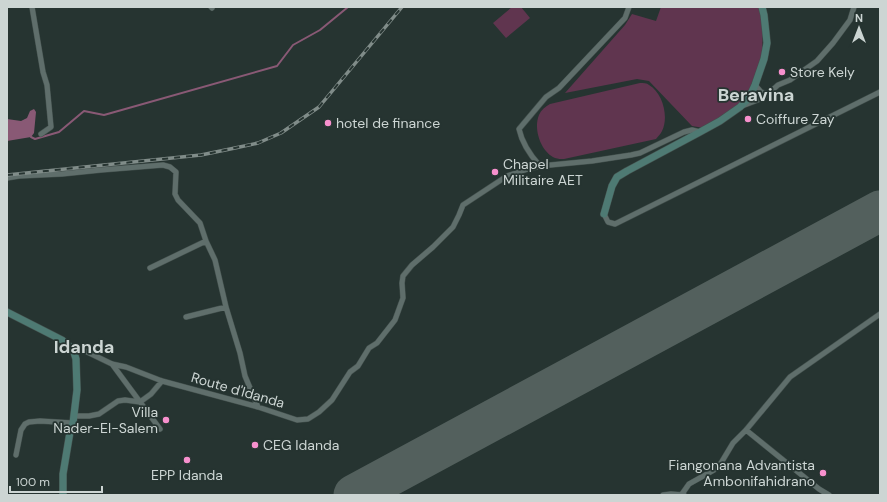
<svg xmlns="http://www.w3.org/2000/svg" width="887" height="502" viewBox="0 0 887 502" font-family="'DM Sans',sans-serif">
<style>
.green{fill:#60354f}
.water{fill:#895975}
.lines{fill:none;stroke-linecap:round;stroke-linejoin:round}
.stream{stroke:#895975;stroke-width:2}
.runway{stroke:#53605d;stroke-width:41}
.street-casing{stroke:#43504d;stroke-width:6}
.secondary-casing{stroke:#43504d;stroke-width:8}
.street{stroke:#5f6e6b;stroke-width:5}
.secondary{stroke:#4e7a73;stroke-width:7}
.rail-casing{stroke:#808c89;stroke-width:3.5}
.rail{stroke:#263431;stroke-width:2;stroke-dasharray:6;stroke-linecap:butt}
.poi-dot{fill:#f790cd;stroke:#263431;stroke-width:1.5}
.labels{text-anchor:middle;dominant-baseline:central;stroke-width:3.5;stroke-linejoin:round;paint-order:stroke}
.poi-label{font-size:14px;fill:#ccd5d3;stroke:#263431;text-anchor:start}
.street-label{font-size:14px;fill:#ccd5d3;stroke:#263431}
.district-label{font-size:18px;font-weight:bold;fill:#ccd5d3;stroke:#263431}
</style>
<rect width="100%" height="100%" fill="#263431"/>
<!-- green -->
<path class="green" d="M 512,7 L 521,7 L 530,18 L 506,38 L 493,23 Z
M 661,7 L 759,7 L 763,27 L 762,53 L 757,76 L 746,96 L 734,110 L 704,128 L 692,126 L 649,81 L 637,79 L 565,93 L 625,25 L 632,14 L 656,21 Z
M 640,83 C 643,83 647,83 649,85 C 663,93 669,117 662,131 C 661,134 658,136 656,139 L 564,159 C 561,159 558,159 555,158 C 541,152 533,129 539,115 C 541,110 545,107 550,104 Z"/>
<!-- water -->
<path class="water" d="M 34,109 L 36,112 L 34,133 L 31,137 L 7,141 L 7,119 L 21,121 L 27,118 L 30,111 Z"/>
<g class="lines">
<!-- stream -->
<path class="stream" d="M 31,137 L 35,139 L 59,132 L 84,111 L 104,115 L 277,66 L 293,45 L 320,30 L 348,7"/>
<!-- runway -->
<path class="runway" d="M 354,495 L 880,211"/>
<!-- street casing -->
<g class="street-casing">
<path id="street" d="M 32,7 L 43,72 L 47,85 L 51,127 L 41,134
M 211,7 L 212,8
M 755,85 L 761,92 L 768,94 L 778,85 L 790,80 L 817,61 L 833,43 L 850,20 L 854,7
M 742,106 L 763,98 L 768,94
M 540,166 C 530,155 522,143 519,129 L 546,97 L 559,88 L 625,18 L 629,7
M 7,178 L 19,176 L 62,174 L 101,170 L 163,165 L 170,167 L 176,172 L 175,194 L 178,200 L 200,223 L 206,241 L 215,260 L 226,307 L 240,353 L 245,376 L 258,407
M 604,214 L 608,222 L 615,224 L 880,92
M 150,268 L 206,241
M 186,317 L 226,307
M 73,349 L 81,349 L 112,364 L 126,367 L 162,381 L 258,407 L 297,420 L 308,419 L 319,412 L 332,400 L 350,372 L 358,366 L 369,348 L 377,343 L 395,320 L 403,298 L 402,283 L 403,276 L 412,265 L 433,247 L 453,227 L 459,215 L 463,205 L 507,176 L 528,169 L 540,166 L 592,161 L 631,155 L 640,153 L 684,132 L 692,130 L 700,132
M 112,364 L 160,429
M 74,416 L 89,416 L 99,414 L 118,401 L 125,400 L 140,402 L 151,394 L 162,381
M 746,430 L 819,489 L 829,495
M 16,455 L 21,430 L 25,424 L 29,422 L 40,421 L 73,423
M 682,494 L 689,484 L 714,470 L 721,463 L 733,443 L 746,430 L 790,377 L 880,314
M 663,495 L 671,494 L 684,495"/>
</g>
<!-- secondary casing -->
<g class="secondary-casing">
<path id="secondary" d="M 604,214 L 612,186 L 617,177 L 627,171 L 700,132 L 720,121 L 740,107 L 749,98 L 755,85 L 764,59 L 767,43 L 764,15 L 762,7
M 7,312 L 62,340 L 73,349 L 76,359 L 77,390 L 73,423 L 70,432 L 63,474 L 63,495"/>
</g>
<!-- street -->
<use href="#street" class="street"/>
<!-- secondary -->
<use href="#secondary" class="secondary"/>
<!-- rail casing -->
<g class="rail-casing">
<path id="rail" d="M 7,175 L 201,155 L 235,148 L 258,143 L 281,133 L 319,107 L 402,7"/>
</g>
<!-- rail -->
<use href="#rail" class="rail"/>
</g>
<!-- markers -->
<g class="poi-dot">
<circle cx="782" cy="72" r="4"/>
<circle cx="748" cy="119" r="4"/>
<circle cx="328" cy="123" r="4"/>
<circle cx="495" cy="172" r="4"/>
<circle cx="166" cy="420" r="4"/>
<circle cx="255" cy="445" r="4"/>
<circle cx="187" cy="460" r="4"/>
<circle cx="823" cy="473" r="4"/>
</g>
<g class="labels">
<!-- poi labels -->
<g class="poi-label">
<text x="790" y="72">Store Kely</text>
<text x="756" y="119">Coiffure Zay</text>
<text x="336" y="123">hotel de finance</text>
<text x="503" y="164">Chapel<tspan x="503" dy="16">Militaire AET</tspan></text>
<text x="158" y="412" text-anchor="end">Villa<tspan x="158" dy="16">Nader-El-Salem</tspan></text>
<text x="263" y="445">CEG Idanda</text>
<text x="815" y="465" text-anchor="end">Fiangonana Advantista<tspan x="815" dy="16">Ambonifahidrano</tspan></text>
<text x="187" y="475" text-anchor="middle">EPP Idanda</text>
</g>
<!-- street labels -->
<g class="street-label">
<text transform="translate(238 390) rotate(16)">Route d'Idanda</text>
</g>
<!-- district labels -->
<g class="district-label">
<text x="756" y="95">Beravina</text>
<text x="84" y="347">Idanda</text>
</g>
</g>
<!-- border -->
<rect width="887" height="502" fill="none" stroke="#ccd5d3" stroke-width="16"/>
<!-- north arrow -->
<g transform="translate(859 28)" stroke="#263431" stroke-width="3" paint-order="stroke">
<path d="M0-3L7 15L0 10L-7 15Z" fill="#ccd5d3"/>
<text y="-6" font-size="11" font-weight="bold" text-anchor="middle" fill="#ccd5d3">N</text>
</g>
<!-- scale -->
<path d="M10 486v6h92v-6" fill="none" stroke="#ccd5d3" stroke-width="2"/>
<text x="16" y="486" font-size="12" fill="#ccd5d3" stroke="#263431" stroke-width="3" paint-order="stroke">100 m</text>
</svg>
